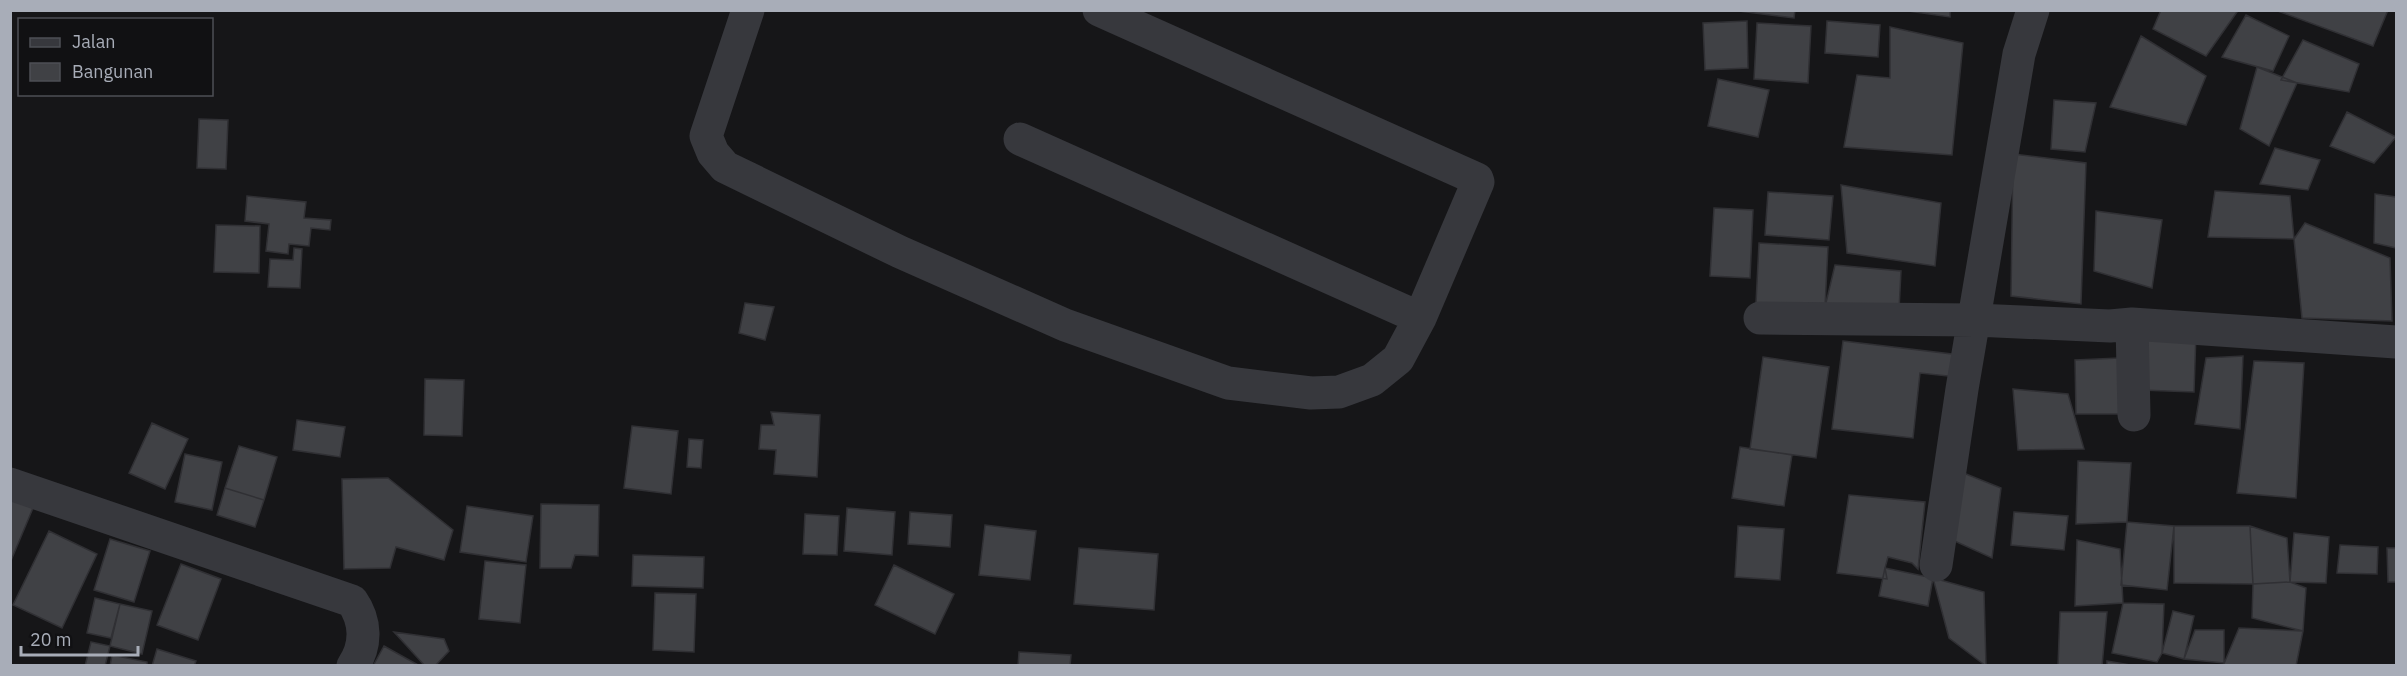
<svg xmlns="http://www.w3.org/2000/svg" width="2407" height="676" viewBox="0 0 2407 676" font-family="'IBM Plex Sans',sans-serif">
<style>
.building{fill:#404145;stroke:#303034;stroke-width:1.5}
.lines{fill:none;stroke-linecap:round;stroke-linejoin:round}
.street{stroke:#37383d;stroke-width:33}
</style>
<rect width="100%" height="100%" fill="#161618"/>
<!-- building -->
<path class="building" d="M 1731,10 L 1795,10 L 1794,18 Z
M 1901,10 L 1950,10 L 1950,17 Z
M 2161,10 L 2233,10 L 2237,12 L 2206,56 L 2153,29 Z
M 2275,10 L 2388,10 L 2373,46 Z
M 2246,15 L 2289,36 L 2273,71 L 2222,57 Z
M 1747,21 L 1748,68 L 1705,70 L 1703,23 Z
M 1827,21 L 1880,25 L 1878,57 L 1825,53 Z
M 1757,23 L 1811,26 L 1808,83 L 1754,79 Z
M 1890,27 L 1963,43 L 1952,155 L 1844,147 L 1857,75 L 1890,78 Z
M 2141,36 L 2206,76 L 2186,125 L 2110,107 Z
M 2303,40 L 2359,64 L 2349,92 L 2281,80 Z
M 2257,67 L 2297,83 L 2269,146 L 2240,129 Z
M 1718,79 L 1769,90 L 1758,137 L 1708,126 Z
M 2054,100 L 2096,103 L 2085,152 L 2051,149 Z
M 2347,112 L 2396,137 L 2374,163 L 2330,146 Z
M 199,119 L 228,120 L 226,169 L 197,168 Z
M 2275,148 L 2320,160 L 2308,190 L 2260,184 Z
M 2013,154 L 2086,163 L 2081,304 L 2011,296 Z
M 1841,185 L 1941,203 L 1935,266 L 1847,253 Z
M 2215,191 L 2290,196 L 2294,239 L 2208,237 Z
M 1768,192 L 1833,196 L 1829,240 L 1765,235 Z
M 2375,194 L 2396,197 L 2396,248 L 2374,243 Z
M 247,196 L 306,202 L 304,218 L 331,220 L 330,230 L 311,228 L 309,246 L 289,244 L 288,254 L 266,251 L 269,224 L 245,221 Z
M 1714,208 L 1753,210 L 1750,278 L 1710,276 Z
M 2096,211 L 2162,220 L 2152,288 L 2094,271 Z
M 2305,223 L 2390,258 L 2392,321 L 2302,318 L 2294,239 Z
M 216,225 L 260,226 L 259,273 L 214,272 Z
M 1759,243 L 1828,247 L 1825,307 L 1756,303 Z
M 294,248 L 302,249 L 300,288 L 268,287 L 270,259 L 293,260 Z
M 1835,265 L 1901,271 L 1899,310 L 1825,307 Z
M 745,303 L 774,307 L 765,340 L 739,333 Z
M 2144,331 L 2196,333 L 2194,392 L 2141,390 Z
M 1843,341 L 1960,355 L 1957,377 L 1920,373 L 1913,438 L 1832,429 Z
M 2243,356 L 2240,429 L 2195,424 L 2206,358 Z
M 1763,357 L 1829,367 L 1816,458 L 1750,449 Z
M 2119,358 L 2129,414 L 2076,414 L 2075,360 Z
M 2254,361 L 2304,363 L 2296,498 L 2237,493 Z
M 425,379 L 464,380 L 462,436 L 424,435 Z
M 2013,389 L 2068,394 L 2084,449 L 2018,450 Z
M 771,412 L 820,415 L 817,477 L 774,474 L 776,450 L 759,449 L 761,425 L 774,425 Z
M 297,420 L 345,427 L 340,457 L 293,450 Z
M 152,423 L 188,439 L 165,489 L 129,473 Z
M 632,426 L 678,431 L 671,494 L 624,488 Z
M 689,439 L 703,440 L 701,468 L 687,467 Z
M 239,446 L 277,457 L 264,500 L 225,488 Z
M 1740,447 L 1792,455 L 1784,506 L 1732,498 Z
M 185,454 L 222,462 L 212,510 L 175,502 Z
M 2078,461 L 2131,463 L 2127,522 L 2076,524 Z
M 1956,470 L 2001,488 L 1992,558 L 1948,538 Z
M 388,478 L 453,530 L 444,560 L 396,547 L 390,568 L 344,569 L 342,479 Z
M 225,488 L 264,500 L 255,527 L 217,515 Z
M 1849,495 L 1925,502 L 1918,569 L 1912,563 L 1888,557 L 1885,568 L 1887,579 L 1837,573 Z
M 10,499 L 33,508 L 10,563 Z
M 541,504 L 599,505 L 598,556 L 575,555 L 571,568 L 540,568 Z
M 467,506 L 533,516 L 526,562 L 460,552 Z
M 847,508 L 895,512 L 892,555 L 844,551 Z
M 910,512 L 952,515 L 950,547 L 908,544 Z
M 2014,512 L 2068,516 L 2064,550 L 2011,545 Z
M 805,514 L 839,516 L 837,555 L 803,554 Z
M 2127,522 L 2174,526 L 2167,590 L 2121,585 Z
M 985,525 L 1036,531 L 1030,580 L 979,575 Z
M 1738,526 L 1784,529 L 1780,580 L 1735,577 Z
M 2174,526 L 2250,526 L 2253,584 L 2174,583 Z
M 2250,526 L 2287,538 L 2290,582 L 2253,584 Z
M 49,531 L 97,554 L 62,628 L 13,605 Z
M 2294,533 L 2329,537 L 2326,583 L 2290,582 Z
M 110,539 L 150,551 L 134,602 L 94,590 Z
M 2077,540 L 2120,549 L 2123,603 L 2075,606 Z
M 2340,545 L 2378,547 L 2377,574 L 2337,573 Z
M 1079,548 L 1158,554 L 1154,610 L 1074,604 Z
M 2387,548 L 2396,548 L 2396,582 L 2388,582 Z
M 633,555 L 704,557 L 703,588 L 632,586 Z
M 485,561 L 526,565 L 520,623 L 479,619 Z
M 181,564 L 221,579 L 198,640 L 157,625 Z
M 894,565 L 954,594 L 935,634 L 875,605 Z
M 1885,568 L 1933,578 L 1928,606 L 1879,596 Z
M 1933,578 L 1984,592 L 1986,666 L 1949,638 Z
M 2290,582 L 2306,588 L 2303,631 L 2252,618 L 2253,584 Z
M 655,593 L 696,594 L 694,652 L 653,650 Z
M 95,598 L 120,604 L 111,638 L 87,633 Z
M 2123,603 L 2164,604 L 2162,653 L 2157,662 L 2112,653 Z
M 120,604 L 152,611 L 142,654 L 110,646 Z
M 2173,611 L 2194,616 L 2184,659 L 2162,653 Z
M 2060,612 L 2107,612 L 2102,666 L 2058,666 Z
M 2239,628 L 2303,631 L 2296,666 L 2223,666 Z
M 2195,630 L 2224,630 L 2224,663 L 2184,659 Z
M 394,632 L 444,639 L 449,651 L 435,666 L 425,666 Z
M 91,642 L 110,646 L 105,666 L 85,666 Z
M 384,646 L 420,666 L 373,666 Z
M 157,649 L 196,661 L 194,666 L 152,666 Z
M 1019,652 L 1071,655 L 1070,666 L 1018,666 Z
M 112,655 L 147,662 L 147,666 L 110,666 Z
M 2107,661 L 2136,666 L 2107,666 Z"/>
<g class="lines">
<!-- street -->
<path class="street" d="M 748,10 L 706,136 L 713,153 L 725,167 L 900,252 L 1065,325 L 1228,383 L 1311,393 L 1339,392 L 1372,380 L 1398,359 L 1420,318 L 1478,182 L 1477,179 L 1099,10
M 1020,139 L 1420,318
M 1760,318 L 1975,320 L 2110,326 L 2132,324 L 2396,342
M 2132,324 L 2134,415
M 10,484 L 352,601 C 366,621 367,645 353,666
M 1936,565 L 1962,389 L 2019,54 L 2033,10"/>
</g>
<!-- border -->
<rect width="2407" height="676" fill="none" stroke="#a8adb8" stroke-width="24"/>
<!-- legend -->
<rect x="18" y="18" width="195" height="78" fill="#111113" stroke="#4d4f55" stroke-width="1.5"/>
<rect x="30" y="38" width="30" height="9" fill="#37383d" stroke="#4d4f55" stroke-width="1.5"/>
<text x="72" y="48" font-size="18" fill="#a8adb8">Jalan</text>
<rect x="30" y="63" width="30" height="18" fill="#404145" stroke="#4d4f55" stroke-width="1.5"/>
<text x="72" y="78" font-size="18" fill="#a8adb8">Bangunan</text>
<!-- scale -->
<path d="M21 646v9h117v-9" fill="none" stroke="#a8adb8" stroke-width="3"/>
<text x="30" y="646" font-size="18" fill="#a8adb8" stroke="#111113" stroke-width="4.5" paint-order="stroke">20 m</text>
</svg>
